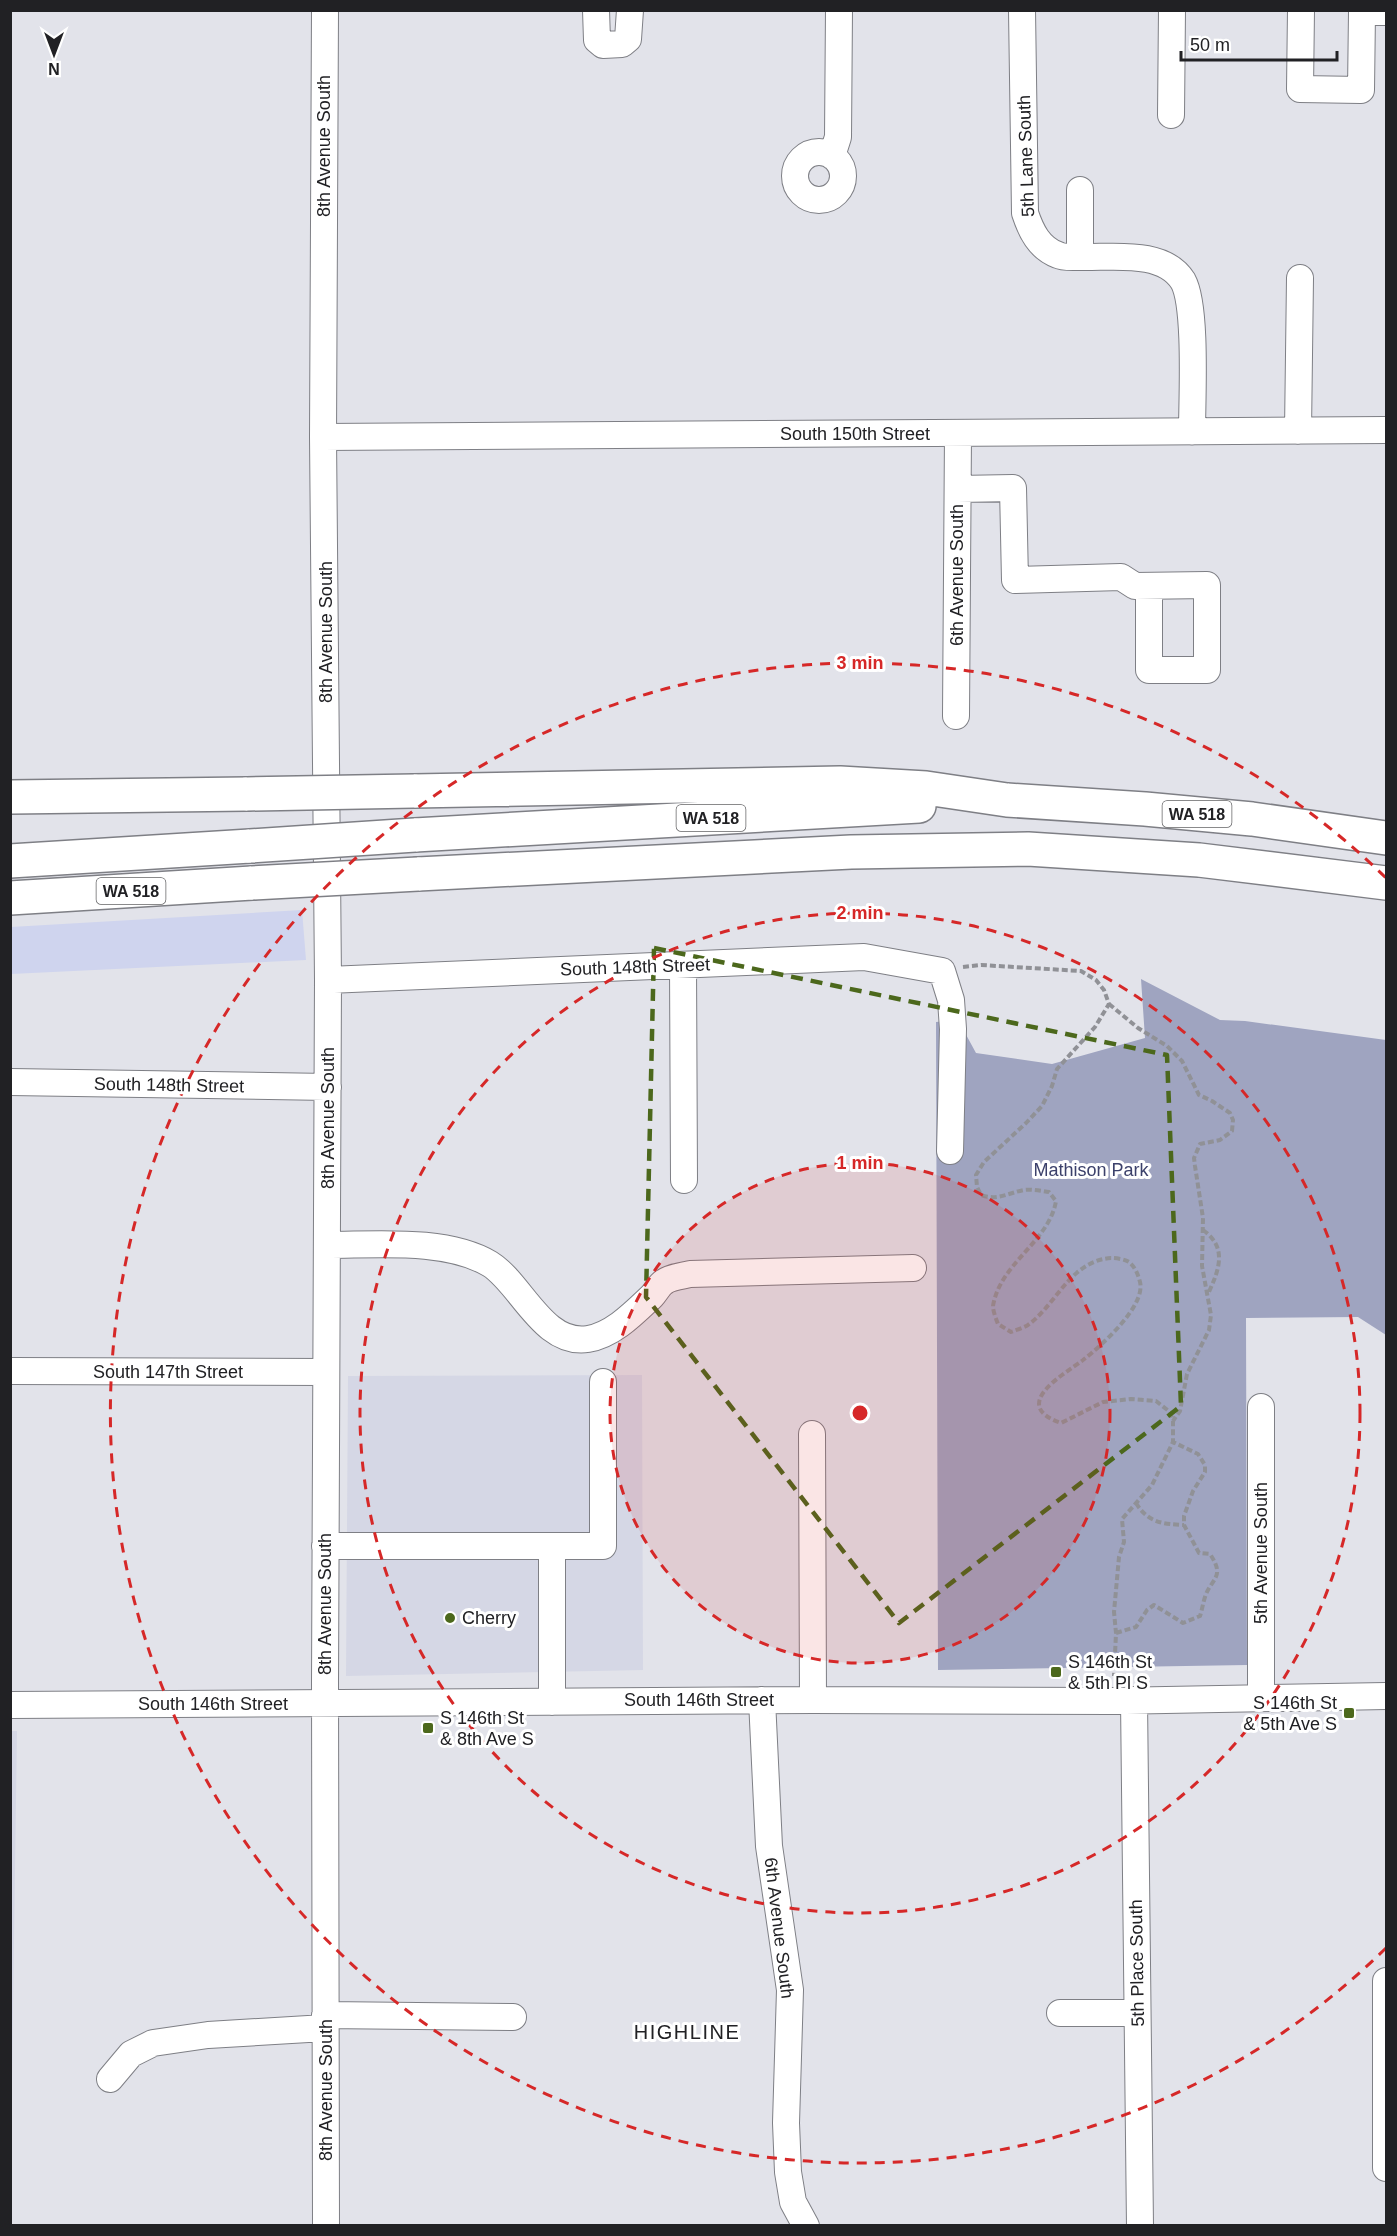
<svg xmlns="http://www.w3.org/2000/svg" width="1397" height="2236" viewBox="0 0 1397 2236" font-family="Arial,sans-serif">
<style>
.built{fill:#d5d7e5}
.green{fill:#cfd4ee}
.forest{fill:#9fa4c0}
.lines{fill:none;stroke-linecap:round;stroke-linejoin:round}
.minor-casing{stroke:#7e7f85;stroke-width:28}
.highway-casing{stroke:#7e7f85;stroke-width:36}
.path{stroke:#909196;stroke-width:4;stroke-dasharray:6 3;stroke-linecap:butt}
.minor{stroke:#fff;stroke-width:26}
.highway{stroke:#fff;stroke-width:33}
.highway-bridge-casing{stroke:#7e7f85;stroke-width:36;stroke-linecap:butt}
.highway-bridge{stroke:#fff;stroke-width:33}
.marked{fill:none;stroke:#4c681c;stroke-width:4.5;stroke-dasharray:12 8;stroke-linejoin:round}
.ring{fill:none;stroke:#d62828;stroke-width:3;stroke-dasharray:10 8}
.poi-dot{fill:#4c681c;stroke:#fff;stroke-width:2}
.labels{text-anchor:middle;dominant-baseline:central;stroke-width:6;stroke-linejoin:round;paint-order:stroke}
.shield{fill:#fff;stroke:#646466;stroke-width:1.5}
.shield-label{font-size:16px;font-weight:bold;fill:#212124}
.street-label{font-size:18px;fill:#212124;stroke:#fff}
.park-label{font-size:18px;fill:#3c416b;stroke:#fff}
.poi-label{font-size:18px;fill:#212124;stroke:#fff;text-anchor:start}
.neighbourhood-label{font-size:20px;letter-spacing:1.5px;fill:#212124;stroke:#fff}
.centre{fill:#d62828;stroke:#fff;stroke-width:3}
.ring-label{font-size:18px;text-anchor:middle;font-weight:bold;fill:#d62828;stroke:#fff;stroke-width:6;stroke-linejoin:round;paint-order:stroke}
</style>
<rect width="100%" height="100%" fill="#e2e3ea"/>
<!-- built -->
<path class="built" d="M 642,1375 L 643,1670 L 346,1676 L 348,1376 Z
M 11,1731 L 17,1731 L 11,2151 L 10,1731 Z"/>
<!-- green -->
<path class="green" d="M 302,910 L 306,960 L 11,974 L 11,927 Z"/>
<!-- forest -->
<path class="forest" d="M 1141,979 L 1220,1020 L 1245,1021 L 1386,1040 L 1386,1335 L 1358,1317 L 1246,1318 L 1247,1665 L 938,1670 L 936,1022 L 958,1020 L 976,1053 L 1052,1064 L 1145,1038 Z"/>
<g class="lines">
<!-- minor casing -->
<g class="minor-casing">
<path id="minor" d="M 325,10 L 323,437 L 328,980 L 325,1682 L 326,2226
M 596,10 L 597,40 L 603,45 L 622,44 L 628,39 L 630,10
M 1022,10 L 1025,213 C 1031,231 1039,248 1058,255 C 1064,258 1073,257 1080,257 C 1112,258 1163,249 1183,281 C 1197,306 1192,400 1192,432
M 1301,10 L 1300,89 L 1361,90 L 1362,12 L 1386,12
M 1171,115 L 1172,10
M795 176a24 24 0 1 1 48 0a24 24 0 1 1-48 0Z
M 832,156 L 838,137 L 839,10
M 1080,257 L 1080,190
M 1298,431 L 1300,278
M 323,437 L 1386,430
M 958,489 L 1013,488 L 1015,580 L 1121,577 L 1135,586 L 1207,585 L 1207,670 L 1149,670 L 1149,586
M 956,716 L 958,434
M 683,965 L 684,1180
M 328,980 L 864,957 L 942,971 L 951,1000 L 953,1029 L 950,1151
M 10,1082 L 328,1087
M 327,1245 C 377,1245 446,1238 490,1264 C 521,1283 543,1346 588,1339 C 613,1335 634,1313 652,1296 C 656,1292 659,1285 664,1282 C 670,1277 682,1276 690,1274 L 913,1268
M 10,1371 L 326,1372
M 1261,1407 L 1261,1698
M 812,1434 L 813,1700
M 325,1546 L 603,1546 L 603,1382
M 552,1546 L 552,1702
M 762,1700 L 769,1846 L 790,1990 L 786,2123 L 788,2172 L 793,2202 L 806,2226
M 1134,1700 L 1140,2226
M 10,1705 L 813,1700 L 1113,1701 L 1386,1696
M 1386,1981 L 1386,2168
M 1060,2013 L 1137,2013
M 325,2015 L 513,2017
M 110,2079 L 131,2054 L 153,2043 L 208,2035 L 325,2028"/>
</g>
<!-- highway casing -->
<g class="highway-casing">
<path id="highway" d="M 414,791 L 840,783 L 926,788 L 1007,800 L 1145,809 L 1252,819 L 1386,838
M 10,797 L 247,794
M 415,835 L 919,806
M 10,861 L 250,846
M 418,874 L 851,852 L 1028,849 L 1199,860 L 1386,883
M 10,898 L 252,883"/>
</g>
<!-- path -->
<path class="path" d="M 963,967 L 981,965 L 1081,971 L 1096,980 L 1104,990 L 1109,1004 L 1095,1027 L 1057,1069 L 1052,1086 L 1042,1106 L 1026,1123 L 984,1162 L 976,1175 L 977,1187 L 981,1195 C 997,1201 1008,1193 1024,1190 C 1032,1189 1041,1191 1049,1192 L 1056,1201 C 1049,1242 1000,1263 993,1306 C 993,1311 996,1319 998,1324 L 1011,1332 C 1016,1330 1023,1328 1028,1325 C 1057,1304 1070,1261 1111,1258 C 1116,1258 1124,1259 1129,1262 C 1135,1267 1138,1274 1140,1282 C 1146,1306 1101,1346 1083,1360 C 1063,1375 1009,1405 1061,1423 L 1103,1402 L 1131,1399 L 1156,1401 L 1170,1412 L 1173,1421 L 1173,1442 L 1152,1485 L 1122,1519 L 1124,1542 L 1119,1557 L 1114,1612 L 1116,1633 L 1114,1676
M 1109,1004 L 1138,1028 L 1167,1046 L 1182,1061 L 1199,1095 L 1212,1101 L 1230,1113 L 1233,1120 L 1232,1131 L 1220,1140 L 1200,1144 L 1194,1158 L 1195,1166 L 1203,1218 L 1202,1266 L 1211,1315 L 1209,1330 L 1187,1374 L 1180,1411 L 1173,1421
M 1203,1230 C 1228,1248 1219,1270 1208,1294
M 1136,1503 C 1148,1523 1163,1524 1184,1525
M 1116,1633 L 1136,1627 L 1147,1610 L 1154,1605 L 1183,1623 L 1200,1616 C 1202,1610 1203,1603 1205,1597 C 1211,1578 1226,1578 1210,1554 L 1199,1553 L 1184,1525 L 1184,1516 L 1193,1491 L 1205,1472 L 1205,1465 L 1198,1454 L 1173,1442"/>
<!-- minor -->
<use href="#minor" class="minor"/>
<!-- highway -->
<use href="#highway" class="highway"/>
<!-- highway-bridge casing -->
<g class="highway-bridge-casing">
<path id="highway-bridge" d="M 247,794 L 414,791
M 250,846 L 415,835
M 252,883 L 418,874"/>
</g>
<!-- highway-bridge -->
<use href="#highway-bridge" class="highway-bridge"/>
</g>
<!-- marked area -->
<path class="marked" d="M 654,948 L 1167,1055 L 1181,1406 L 899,1623 L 646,1297 Z"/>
<!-- distance rings -->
<circle cx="860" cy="1413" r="250" fill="#d62828" fill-opacity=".12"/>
<g class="ring">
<circle cx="860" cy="1413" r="250"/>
<circle cx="860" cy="1413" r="500"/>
<path d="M1386 1948A750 750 0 1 1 1386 878"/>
</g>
<!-- markers -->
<g class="poi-dot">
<circle cx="450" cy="1618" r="6"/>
<rect x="1050" y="1666" width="12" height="12" rx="3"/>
<rect x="1343" y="1707" width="12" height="12" rx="3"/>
<rect x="422" y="1722" width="12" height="12" rx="3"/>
</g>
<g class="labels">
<!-- shield labels -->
<g class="shield">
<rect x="1162.5" y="801" width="69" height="26" rx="4.5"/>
<rect x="676.5" y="805" width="69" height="26" rx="4.5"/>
<rect x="96.5" y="878" width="69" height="26" rx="4.5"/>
</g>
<g class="shield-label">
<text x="1197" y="814">WA 518</text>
<text x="711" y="818">WA 518</text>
<text x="131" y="891">WA 518</text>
</g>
<!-- street labels -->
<g class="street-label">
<text transform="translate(324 146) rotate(-90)">8th Avenue South</text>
<text transform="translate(1026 156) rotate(-92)">5th Lane South</text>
<text x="855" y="434">South 150th Street</text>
<text transform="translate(957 575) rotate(-90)">6th Avenue South</text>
<text transform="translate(326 632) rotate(-90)">8th Avenue South</text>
<text transform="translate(635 967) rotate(-2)">South 148th Street</text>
<text transform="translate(169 1085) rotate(1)">South 148th Street</text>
<text transform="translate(328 1118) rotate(-90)">8th Avenue South</text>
<text x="168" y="1372">South 147th Street</text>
<text transform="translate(1261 1553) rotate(-90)">5th Avenue South</text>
<text transform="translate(325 1604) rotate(-90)">8th Avenue South</text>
<text x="699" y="1700">South 146th Street</text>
<text x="213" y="1704">South 146th Street</text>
<text transform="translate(779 1928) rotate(83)">6th Avenue South</text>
<text transform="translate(1137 1963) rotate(-91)">5th Place South</text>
<text transform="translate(326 2090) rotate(-90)">8th Avenue South</text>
</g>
<!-- park labels -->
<g class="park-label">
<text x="1091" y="1170">Mathison Park</text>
</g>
<!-- poi labels -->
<g class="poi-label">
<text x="462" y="1618">Cherry</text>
<text x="1068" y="1662">S 146th St<tspan x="1068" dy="21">&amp; 5th Pl S</tspan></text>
<text x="1337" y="1703" text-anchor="end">S 146th St<tspan x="1337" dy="21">&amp; 5th Ave S</tspan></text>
<text x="440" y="1718">S 146th St<tspan x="440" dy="21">&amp; 8th Ave S</tspan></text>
</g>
<!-- neighbourhood labels -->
<g class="neighbourhood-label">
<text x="687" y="2032">HIGHLINE</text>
</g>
</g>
<circle cx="860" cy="1413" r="9" class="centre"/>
<g class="ring-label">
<text x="860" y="669">3 min</text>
<text x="860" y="919">2 min</text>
<text x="860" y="1169">1 min</text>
</g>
<!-- border -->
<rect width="1397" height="2236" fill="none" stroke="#212124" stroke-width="24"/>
<!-- north arrow -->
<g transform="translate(54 54) rotate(180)" stroke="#ffffff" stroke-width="4.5" paint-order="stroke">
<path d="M0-4.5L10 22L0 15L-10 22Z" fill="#212124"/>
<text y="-9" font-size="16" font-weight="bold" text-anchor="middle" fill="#212124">N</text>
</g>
<!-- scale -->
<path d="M1181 51v9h156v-9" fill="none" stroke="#212124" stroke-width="3"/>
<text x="1190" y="51" font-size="18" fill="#212124" stroke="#ffffff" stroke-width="4.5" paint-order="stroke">50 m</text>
</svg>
